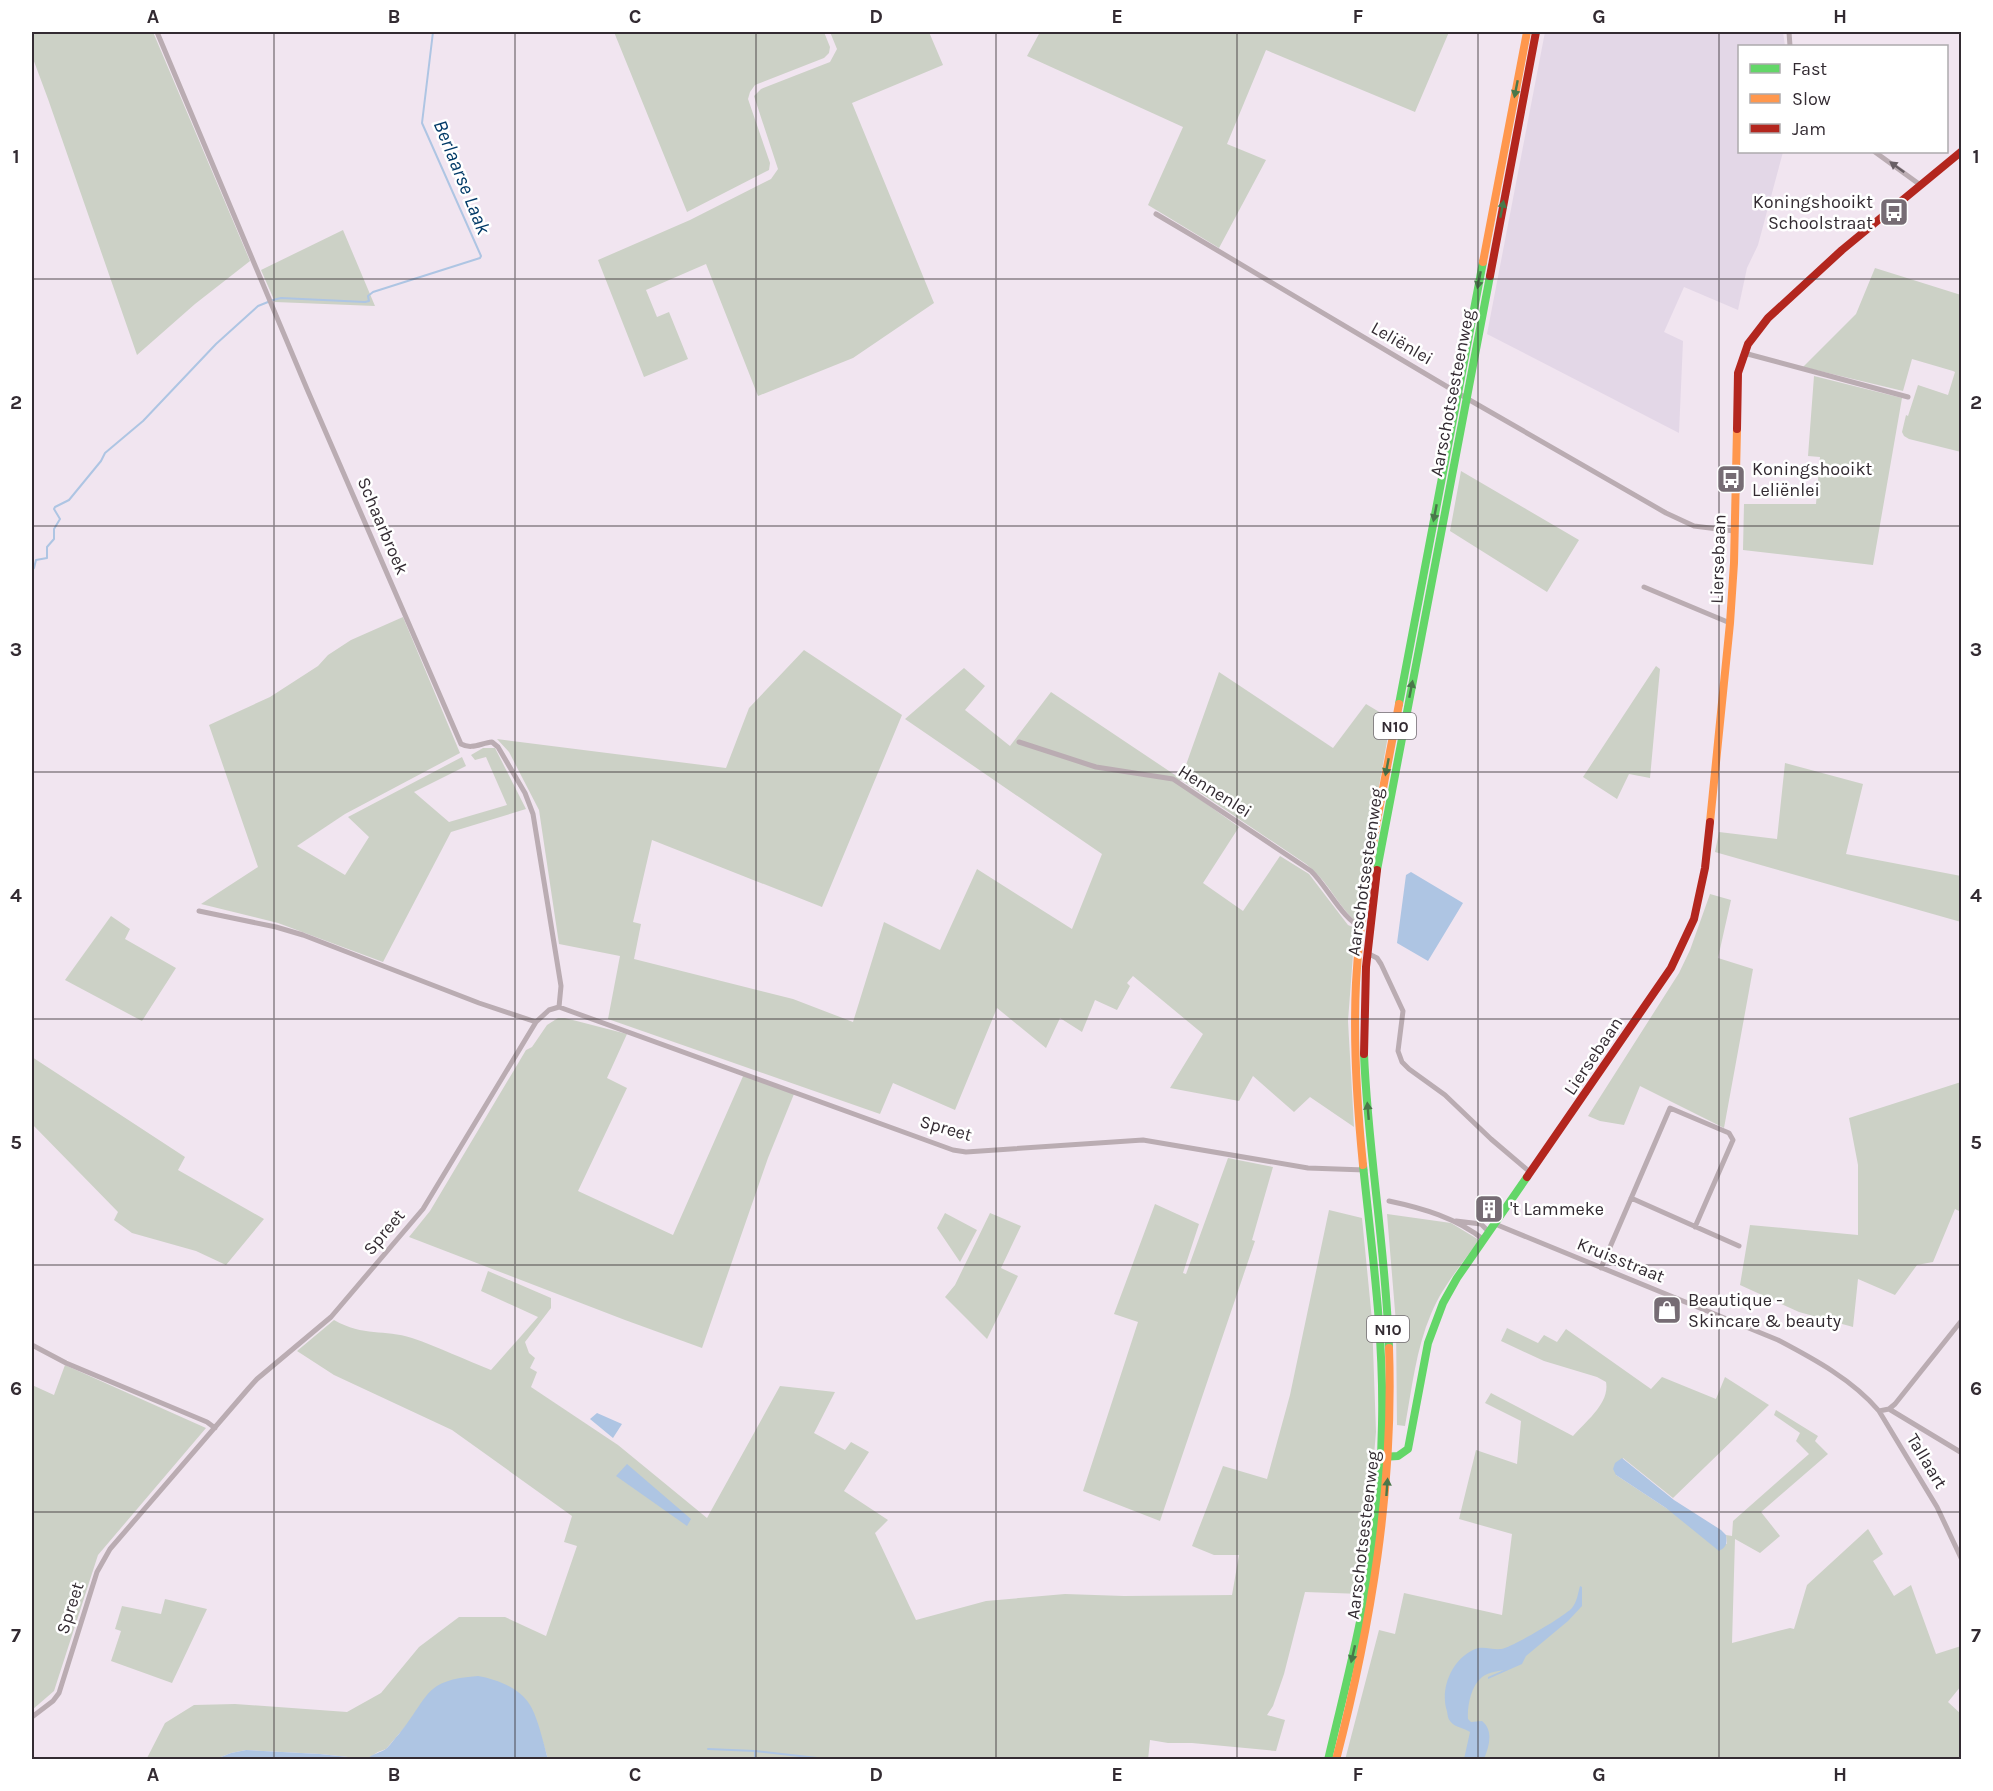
<svg xmlns="http://www.w3.org/2000/svg" width="1993" height="1791" viewBox="0 0 1993 1791" font-family="Karla,sans-serif">
<style>
.industrial{fill:#e3d7e7}
.green{fill:#ccd1c6}
.water{fill:#aec5e3}
.lines{fill:none;stroke-linecap:round;stroke-linejoin:round}
.stream{stroke:#aec5e3;stroke-width:2}
.street{stroke:#baacb2;stroke-width:5}
.fast{stroke:#63d668;stroke-width:8}
.slow{stroke:#ff974d;stroke-width:8}
.jam{stroke:#b3261e;stroke-width:8}
.oneway{fill:#49784a}
.oneway2{fill:#695f65}
.grid{fill:none;stroke:#332b32;stroke-width:1.5;stroke-opacity:0.55}
.labels{text-anchor:middle;dominant-baseline:central;stroke-width:5;stroke-linejoin:round;paint-order:stroke}
.shield{fill:#fff;stroke:#706b70;stroke-width:1.5}
.shield-label{font-size:16px;font-weight:bold;fill:#332b32}
.poi-label{font-size:18px;fill:#332b32;stroke:#fff;text-anchor:start}
.street-label{font-size:18px;fill:#332b32;stroke:#fff}
.water-label{font-size:20px;font-style:italic;fill:#003967;stroke:#fff}
.neatline{fill:none;stroke:#332b32;stroke-width:2}
.grid-label{font-size:20px;text-anchor:middle;font-weight:bold;fill:#332b32}
</style>
<rect width="100%" height="100%" fill="#f1e5f0"/>
<!-- industrial -->
<path class="industrial" d="M 1545,32 L 1783,32 L 1785,46 L 1740,46 L 1740,152 L 1783,152 L 1758,245 L 1747,268 L 1738,310 L 1684,287 L 1664,332 L 1683,341 L 1679,433 L 1487,334 Z"/>
<!-- green -->
<path class="green" d="M 32,32 L 153,32 L 250,261 L 195,304 L 137,355 L 48,99 L 32,56 Z
M 614,32 L 824,32 L 830,47 L 829,53 L 824,58 L 755,85 L 750,92 L 748,99 L 770,163 L 769,170 L 687,212 Z
M 830,32 L 929,32 L 943,65 L 852,103 L 934,303 L 853,358 L 758,396 L 706,264 L 646,290 L 657,317 L 669,312 L 688,359 L 644,377 L 598,260 L 690,220 L 771,179 L 778,169 L 754,96 L 761,89 L 830,62 L 837,49 Z
M 1040,32 L 1449,32 L 1415,112 L 1266,50 L 1227,144 L 1266,160 L 1219,248 L 1148,205 L 1183,127 L 1027,56 Z
M 343,230 L 375,306 L 275,302 L 261,270 Z
M 1875,268 L 1961,295 L 1961,452 L 1909,439 L 1904,436 L 1902,432 L 1906,415 L 1908,416 L 1918,385 L 1948,395 L 1955,372 L 1953,371 L 1912,359 L 1903,391 L 1803,367 L 1856,314 Z
M 1814,376 L 1902,398 L 1873,565 L 1743,550 L 1744,504 L 1816,504 L 1820,457 L 1808,456 Z
M 1461,471 L 1579,540 L 1547,592 L 1450,531 Z
M 403,617 L 460,753 L 345,814 L 297,846 L 345,875 L 369,837 L 348,817 L 462,757 L 466,766 L 414,792 L 449,822 L 507,805 L 486,757 L 475,760 L 471,755 L 483,748 L 495,748 L 526,809 L 451,832 L 383,962 L 278,923 L 201,904 L 258,867 L 209,725 L 270,697 L 318,666 L 328,655 L 351,640 Z
M 804,650 L 902,715 L 822,907 L 652,840 L 633,922 L 641,924 L 634,959 L 793,999 L 853,1022 L 884,922 L 940,950 L 977,869 L 1072,929 L 1102,854 L 905,719 L 964,668 L 985,686 L 965,710 L 1010,746 L 1051,692 L 1181,779 L 1219,672 L 1333,748 L 1366,704 L 1391,719 L 1355,921 C 1336,903 1329,882 1306,864 L 1181,780 L 1177,783 L 1239,827 L 1203,883 L 1243,911 L 1280,856 L 1309,874 L 1348,925 L 1355,928 L 1348,1021 L 1354,1127 L 1310,1097 L 1294,1112 L 1253,1076 L 1239,1101 L 1170,1088 L 1203,1034 L 1133,976 L 1127,983 L 1130,986 L 1117,1010 L 1095,1000 L 1082,1032 L 1060,1018 L 1046,1048 L 997,1008 L 955,1110 L 893,1083 L 880,1114 L 608,1019 L 620,956 L 559,944 L 539,810 L 509,752 L 497,739 L 726,768 L 749,708 Z
M 1656,666 L 1660,669 L 1650,778 L 1629,774 L 1617,799 L 1583,777 Z
M 1785,763 L 1863,784 L 1846,854 L 1961,876 L 1961,922 L 1715,852 L 1719,832 L 1777,839 Z
M 1710,894 L 1731,900 L 1718,958 L 1753,969 L 1724,1128 L 1640,1086 L 1624,1125 L 1600,1121 L 1588,1116 L 1679,973 L 1690,950 Z
M 111,916 L 130,929 L 125,939 L 176,968 L 142,1021 L 65,980 Z
M 558,1018 L 565,1018 L 627,1034 L 607,1078 L 627,1088 L 578,1191 L 673,1235 L 744,1074 L 794,1094 L 768,1158 L 702,1348 L 625,1320 L 409,1237 L 430,1211 L 526,1050 L 532,1047 L 547,1025 Z
M 32,1057 L 185,1157 L 178,1170 L 264,1219 L 226,1265 L 196,1251 L 132,1233 L 114,1220 L 118,1212 L 32,1124 Z
M 1961,1082 L 1961,1212 L 1955,1209 L 1933,1262 L 1917,1265 L 1895,1295 L 1858,1279 L 1853,1327 L 1799,1312 L 1740,1285 L 1750,1225 L 1858,1235 L 1858,1165 L 1849,1118 Z
M 1228,1158 L 1273,1167 L 1252,1240 L 1255,1241 L 1160,1521 L 1083,1491 L 1138,1322 L 1114,1314 L 1155,1204 L 1199,1224 L 1183,1273 L 1186,1274 Z
M 1329,1210 L 1362,1218 L 1372,1320 L 1376,1432 L 1362,1594 L 1305,1592 L 1284,1674 L 1273,1706 L 1267,1715 L 1285,1720 L 1276,1751 L 1192,1743 L 1168,1743 L 1150,1740 L 1148,1760 L 548,1759 L 540,1733 L 405,1727 L 386,1749 L 378,1752 L 367,1759 L 320,1754 L 246,1750 L 231,1753 L 216,1759 L 146,1760 L 165,1723 L 194,1705 L 235,1704 L 347,1712 L 381,1693 L 419,1647 L 459,1617 L 505,1617 L 546,1636 L 577,1546 L 564,1542 L 572,1516 L 452,1430 L 334,1375 L 297,1351 L 334,1320 C 364,1337 384,1329 412,1338 C 439,1347 465,1360 491,1370 L 538,1317 L 481,1291 L 488,1271 L 551,1298 L 551,1308 L 525,1342 L 529,1353 L 535,1358 L 530,1368 L 537,1372 L 531,1387 L 618,1445 L 707,1518 L 780,1386 L 835,1392 L 814,1433 L 845,1450 L 851,1442 L 869,1452 L 844,1491 L 888,1520 L 875,1533 L 916,1620 L 986,1601 L 1065,1594 L 1124,1596 L 1232,1595 L 1239,1555 L 1214,1555 L 1192,1546 L 1223,1466 L 1267,1479 L 1290,1395 Z
M 945,1213 L 977,1230 L 960,1262 L 937,1228 Z
M 990,1213 L 1021,1226 L 1001,1268 L 1018,1276 L 987,1339 L 945,1297 L 955,1285 Z
M 1387,1214 L 1451,1223 L 1479,1240 C 1462,1264 1442,1287 1431,1314 C 1416,1349 1412,1388 1405,1426 L 1397,1425 L 1396,1323 Z
M 1507,1328 L 1538,1343 L 1544,1335 L 1557,1342 L 1566,1329 L 1651,1389 L 1662,1377 L 1716,1399 L 1725,1377 L 1769,1405 L 1673,1498 L 1623,1458 L 1616,1475 L 1666,1508 L 1727,1544 L 1726,1535 L 1732,1536 L 1733,1521 L 1809,1454 L 1796,1441 L 1800,1433 L 1774,1415 L 1776,1410 L 1818,1436 L 1815,1441 L 1828,1454 L 1761,1512 L 1780,1536 L 1760,1553 L 1735,1539 L 1732,1643 L 1790,1628 L 1794,1629 L 1807,1585 L 1868,1529 L 1883,1554 L 1873,1561 L 1894,1596 L 1911,1585 L 1936,1654 L 1961,1646 L 1961,1686 L 1948,1702 L 1961,1714 L 1961,1759 L 1345,1760 L 1379,1630 L 1395,1634 L 1404,1593 L 1502,1615 L 1512,1534 L 1459,1519 L 1476,1450 L 1517,1464 L 1521,1421 L 1485,1403 L 1491,1393 L 1573,1436 C 1586,1421 1610,1403 1606,1382 L 1597,1377 L 1544,1361 L 1501,1341 Z
M 65,1365 L 206,1428 L 98,1555 L 54,1691 L 32,1710 L 32,1385 L 54,1395 Z
M 165,1599 L 207,1609 L 172,1683 L 111,1661 L 121,1631 L 115,1629 L 122,1606 L 161,1614 Z"/>
<!-- water -->
<path class="water" d="M 1411,872 L 1463,903 L 1428,961 L 1397,943 L 1406,875 Z
M 597,1413 L 622,1424 L 613,1438 L 590,1419 Z
M 1622,1458 L 1674,1500 L 1721,1530 L 1726,1535 C 1727,1543 1727,1547 1719,1551 L 1666,1508 L 1616,1475 L 1613,1469 L 1615,1463 Z
M 627,1464 L 691,1519 L 687,1526 L 616,1476 Z
M 1580,1586 L 1582,1587 L 1582,1606 L 1568,1621 L 1526,1656 L 1522,1664 L 1488,1679 L 1488,1677 L 1504,1670 C 1497,1671 1486,1673 1481,1678 C 1471,1686 1467,1707 1468,1719 L 1471,1722 L 1482,1721 C 1494,1731 1489,1746 1484,1759 L 1464,1759 L 1470,1732 C 1463,1727 1455,1728 1450,1721 C 1447,1717 1448,1713 1446,1708 C 1441,1687 1452,1660 1473,1650 C 1482,1645 1491,1650 1501,1649 C 1511,1648 1565,1616 1572,1608 C 1577,1602 1578,1593 1580,1586 Z
M 478,1676 C 496,1679 520,1688 530,1705 C 538,1718 544,1745 548,1759 L 477,1760 L 469,1758 L 467,1760 L 367,1759 C 373,1753 381,1753 387,1748 C 391,1744 395,1738 399,1734 C 430,1696 423,1680 478,1676 Z
M 246,1750 L 320,1754 L 366,1759 L 216,1759 L 231,1753 Z"/>
<g class="lines">
<!-- stream -->
<path class="stream" d="M 273,300 L 281,298 L 365,302 L 369,301 L 368,296 L 373,292 L 480,258 L 481,256 L 422,123 L 433,32
M 32,570 L 34,568 L 36,560 L 47,558 L 47,547 L 54,539 L 54,529 L 60,519 L 54,509 L 55,507 L 69,500 L 101,461 L 105,453 L 143,421 L 216,344 L 258,306 L 268,302
M 708,1749 L 755,1751 L 835,1760
M 755,1751 L 755,1760"/>
<!-- street -->
<path class="street" d="M 157,32 L 307,389 L 461,744 C 472,750 481,743 492,742 L 498,747 L 525,793 L 533,814 L 561,986 L 559,1007
M 1789,32 L 1790,46
M 1875,152 L 1919,184
M 1156,214 L 1473,402 L 1666,513 L 1694,526 L 1734,531
M 1744,353 L 1908,397
M 1644,587 L 1730,623
M 1019,742 L 1096,767 L 1173,779 L 1311,871 C 1326,885 1345,923 1362,927
M 199,911 L 276,927 L 303,935 L 479,1003 L 536,1022
M 1367,953 L 1377,958 L 1381,964 L 1403,1011 L 1398,1051 L 1402,1062 L 1409,1069 L 1445,1095 L 1491,1139 L 1531,1173
M 1631,1198 L 1739,1246
M 1389,1201 C 1422,1208 1457,1218 1484,1240
M 1456,1221 L 1481,1224 L 1489,1232
M 1495,1224 L 1778,1340 C 1814,1359 1853,1380 1879,1411 L 1889,1409 L 1962,1453
M 1601,1268 L 1670,1108 L 1729,1133 L 1733,1140 L 1695,1227
M 32,1345 L 66,1363 L 207,1422 L 215,1428
M 1889,1409 L 1895,1404 L 1962,1320
M 1879,1411 L 1937,1507 L 1962,1560
M 32,1717 L 53,1701 L 59,1693 L 97,1572 L 110,1549 L 248,1389 L 257,1379 L 331,1317 L 423,1209 L 536,1022 L 549,1010 L 559,1007 L 953,1150 L 966,1152 L 1143,1140 L 1308,1168 L 1365,1170"/>
<!-- fast -->
<path class="fast" d="M 1399,704 L 1483,262
M 1377,870 L 1490,276
M 1364,1054 C 1368,1152 1386,1250 1389,1348
M 1382,1457 L 1398,1456 L 1408,1449 L 1428,1343 L 1443,1303 L 1457,1278 L 1527,1177
M 1328,1760 C 1341,1704 1356,1648 1366,1591 C 1376,1536 1381,1479 1382,1424 C 1384,1337 1372,1251 1363,1165"/>
<!-- slow -->
<path class="slow" d="M 1483,262 L 1527,32
M 1710,822 L 1730,623 L 1734,563 L 1737,429
M 1363,1165 C 1357,1105 1353,1044 1356,983 C 1361,889 1382,797 1399,704
M 1336,1760 C 1371,1625 1394,1488 1389,1348"/>
<!-- jam -->
<path class="jam" d="M 1490,276 L 1536,32
M 1737,429 L 1738,373 L 1748,344 L 1768,318 L 1842,250 L 1962,151
M 1364,1054 L 1366,967 L 1377,870
M 1527,1177 L 1671,968 L 1694,919 L 1705,868 L 1710,822"/>
</g>
<!-- one-way arrows -->
<defs><path id="oneway-solid" d="M-6-.8H1V-3.2L6.5 0L1 3.2V.8H-6Z" transform="scale(1.5)"/></defs>
<g class="oneway">
<use href="#oneway-solid" transform="translate(1516 89) rotate(101)"/>
<use href="#oneway-solid" transform="translate(1502 209) rotate(-79)"/>
<use href="#oneway-solid" transform="translate(1479 280) rotate(101)"/>
<use href="#oneway-solid" transform="translate(1435 513) rotate(101)"/>
<use href="#oneway-solid" transform="translate(1411 689) rotate(-79)"/>
<use href="#oneway-solid" transform="translate(1387 767) rotate(101)"/>
<use href="#oneway-solid" transform="translate(1368 1111) rotate(-95)"/>
<use href="#oneway-solid" transform="translate(1387 1487) rotate(-86)"/>
<use href="#oneway-solid" transform="translate(1353 1654) rotate(103)"/>
</g>
<use class="oneway2" href="#oneway-solid" transform="translate(1897 167) rotate(-144)"/>
<!-- grid -->
<path class="grid" d="M 274,32 L 274,1760M 515,32 L 515,1760M 756,32 L 756,1760M 996,32 L 996,1760M 1237,32 L 1237,1760M 1478,32 L 1478,1760M 1719,32 L 1719,1760M 32,279 L 1962,279M 32,526 L 1962,526M 32,772 L 1962,772M 32,1019 L 1962,1019M 32,1265 L 1962,1265M 32,1512 L 1962,1512"/>
<!-- icons -->
<defs>
<g id="bus-square" transform="scale(1.5)"><rect x="-9" y="-9" width="18" height="18" rx="4" fill="#766c74" stroke="#fff"/><path d="M-5-6H5V4H4V6H2V4H-2V6H-4V4H-5ZM-3.5-4V0h7V-4ZM-3.5 1.2v1.5H-2V1.2ZM2 1.2v1.5H3.5V1.2Z" fill="#fff"/></g>
<g id="building-square" transform="scale(1.5)"><rect x="-9" y="-9" width="18" height="18" rx="4" fill="#766c74" stroke="#fff"/><path d="M-4-6H4V6H1V3H-1V6H-4ZM-2.5-4.3h1.7v1.8h-1.7ZM.8-4.3h1.7v1.8H.8ZM-2.5-1h1.7V.8h-1.7ZM.8-1h1.7V.8H.8Z" fill="#fff"/></g>
<g id="shop-square" transform="scale(1.5)"><rect x="-9" y="-9" width="18" height="18" rx="4" fill="#766c74" stroke="#fff"/><path d="M-5-2.5h2.3a2.7 3.5 0 0 1 5.4 0H5L5.5 6h-11ZM-1.5-2.5h3a1.5 2.3 0 0 0-3 0Z" fill="#fff"/></g>
</defs>
<g fill-rule="evenodd">
<use href="#bus-square" x="1894" y="212"/>
<use href="#bus-square" x="1731" y="479"/>
<use href="#building-square" x="1489" y="1209"/>
<use href="#shop-square" x="1667" y="1310"/>
</g>
<g class="labels">
<!-- shield labels -->
<g class="shield">
<rect x="1374" y="713" width="42" height="26" rx="4.5"/>
<rect x="1367" y="1316" width="42" height="26" rx="4.5"/>
</g>
<g class="shield-label">
<text x="1395" y="726">N10</text>
<text x="1388" y="1329">N10</text>
</g>
<!-- poi labels -->
<g class="poi-label">
<text x="1873" y="202" text-anchor="end">Koningshooikt<tspan x="1873" dy="21">Schoolstraat</tspan></text>
<text x="1752" y="469">Koningshooikt<tspan x="1752" dy="21">Leliënlei</tspan></text>
<text x="1510" y="1209">'t Lammeke</text>
<text x="1688" y="1300">Beautique -<tspan x="1688" dy="21">Skincare &amp; beauty</tspan></text>
</g>
<!-- street labels -->
<g class="street-label">
<text transform="translate(1402 343) rotate(30)">Leliënlei</text>
<text transform="translate(1452 393) rotate(-79)">Aarschotsesteenweg</text>
<text transform="translate(383 526) rotate(67)">Schaarbroek</text>
<text transform="translate(1718 559) rotate(-88)">Liersebaan</text>
<text transform="translate(1215 791) rotate(32)">Hennenlei</text>
<text transform="translate(1365 872) rotate(-82)">Aarschotsesteenweg</text>
<text transform="translate(1593 1056) rotate(-56)">Liersebaan</text>
<text transform="translate(946 1128) rotate(16)">Spreet</text>
<text transform="translate(384 1232) rotate(-50)">Spreet</text>
<text transform="translate(1621 1260) rotate(22)">Kruisstraat</text>
<text transform="translate(1927 1461) rotate(59)">Tallaart</text>
<text transform="translate(1363 1535) rotate(-83)">Aarschotsesteenweg</text>
<text transform="translate(70 1608) rotate(-72)">Spreet</text>
</g>
<!-- water labels -->
<g class="water-label">
<text transform="translate(462 177) rotate(68)">Berlaarse Laak</text>
</g>
</g>
<!-- border -->
<rect width="1993" height="1791" fill="none" stroke="#ffffff" stroke-width="66"/>
<!-- legend -->
<rect x="1738" y="45" width="210" height="108" fill="#ffffff" stroke="#adaaad" stroke-width="1.5"/>
<rect x="1750" y="64" width="30" height="9" fill="#63d668" stroke="#adaaad" stroke-width="1.5"/>
<text x="1792" y="75" font-size="18" fill="#332b32">Fast</text>
<rect x="1750" y="94" width="30" height="9" fill="#ff974d" stroke="#adaaad" stroke-width="1.5"/>
<text x="1792" y="105" font-size="18" fill="#332b32">Slow</text>
<rect x="1750" y="124" width="30" height="9" fill="#b3261e" stroke="#adaaad" stroke-width="1.5"/>
<text x="1792" y="135" font-size="18" fill="#332b32">Jam</text>
<rect x="33" y="33" width="1927" height="1725" class="neatline"/>
<g class="grid-label">
<text x="153" y="23">A</text>
<text x="394" y="23">B</text>
<text x="635" y="23">C</text>
<text x="876" y="23">D</text>
<text x="1117" y="23">E</text>
<text x="1358" y="23">F</text>
<text x="1599" y="23">G</text>
<text x="1840" y="23">H</text>
<text x="16" y="163">1</text>
<text x="1976" y="163">1</text>
<text x="16" y="409">2</text>
<text x="1976" y="409">2</text>
<text x="16" y="656">3</text>
<text x="1976" y="656">3</text>
<text x="16" y="902">4</text>
<text x="1976" y="902">4</text>
<text x="16" y="1149">5</text>
<text x="1976" y="1149">5</text>
<text x="16" y="1395">6</text>
<text x="1976" y="1395">6</text>
<text x="16" y="1642">7</text>
<text x="1976" y="1642">7</text>
<text x="153" y="1781">A</text>
<text x="394" y="1781">B</text>
<text x="635" y="1781">C</text>
<text x="876" y="1781">D</text>
<text x="1117" y="1781">E</text>
<text x="1358" y="1781">F</text>
<text x="1599" y="1781">G</text>
<text x="1840" y="1781">H</text>
</g>
</svg>
